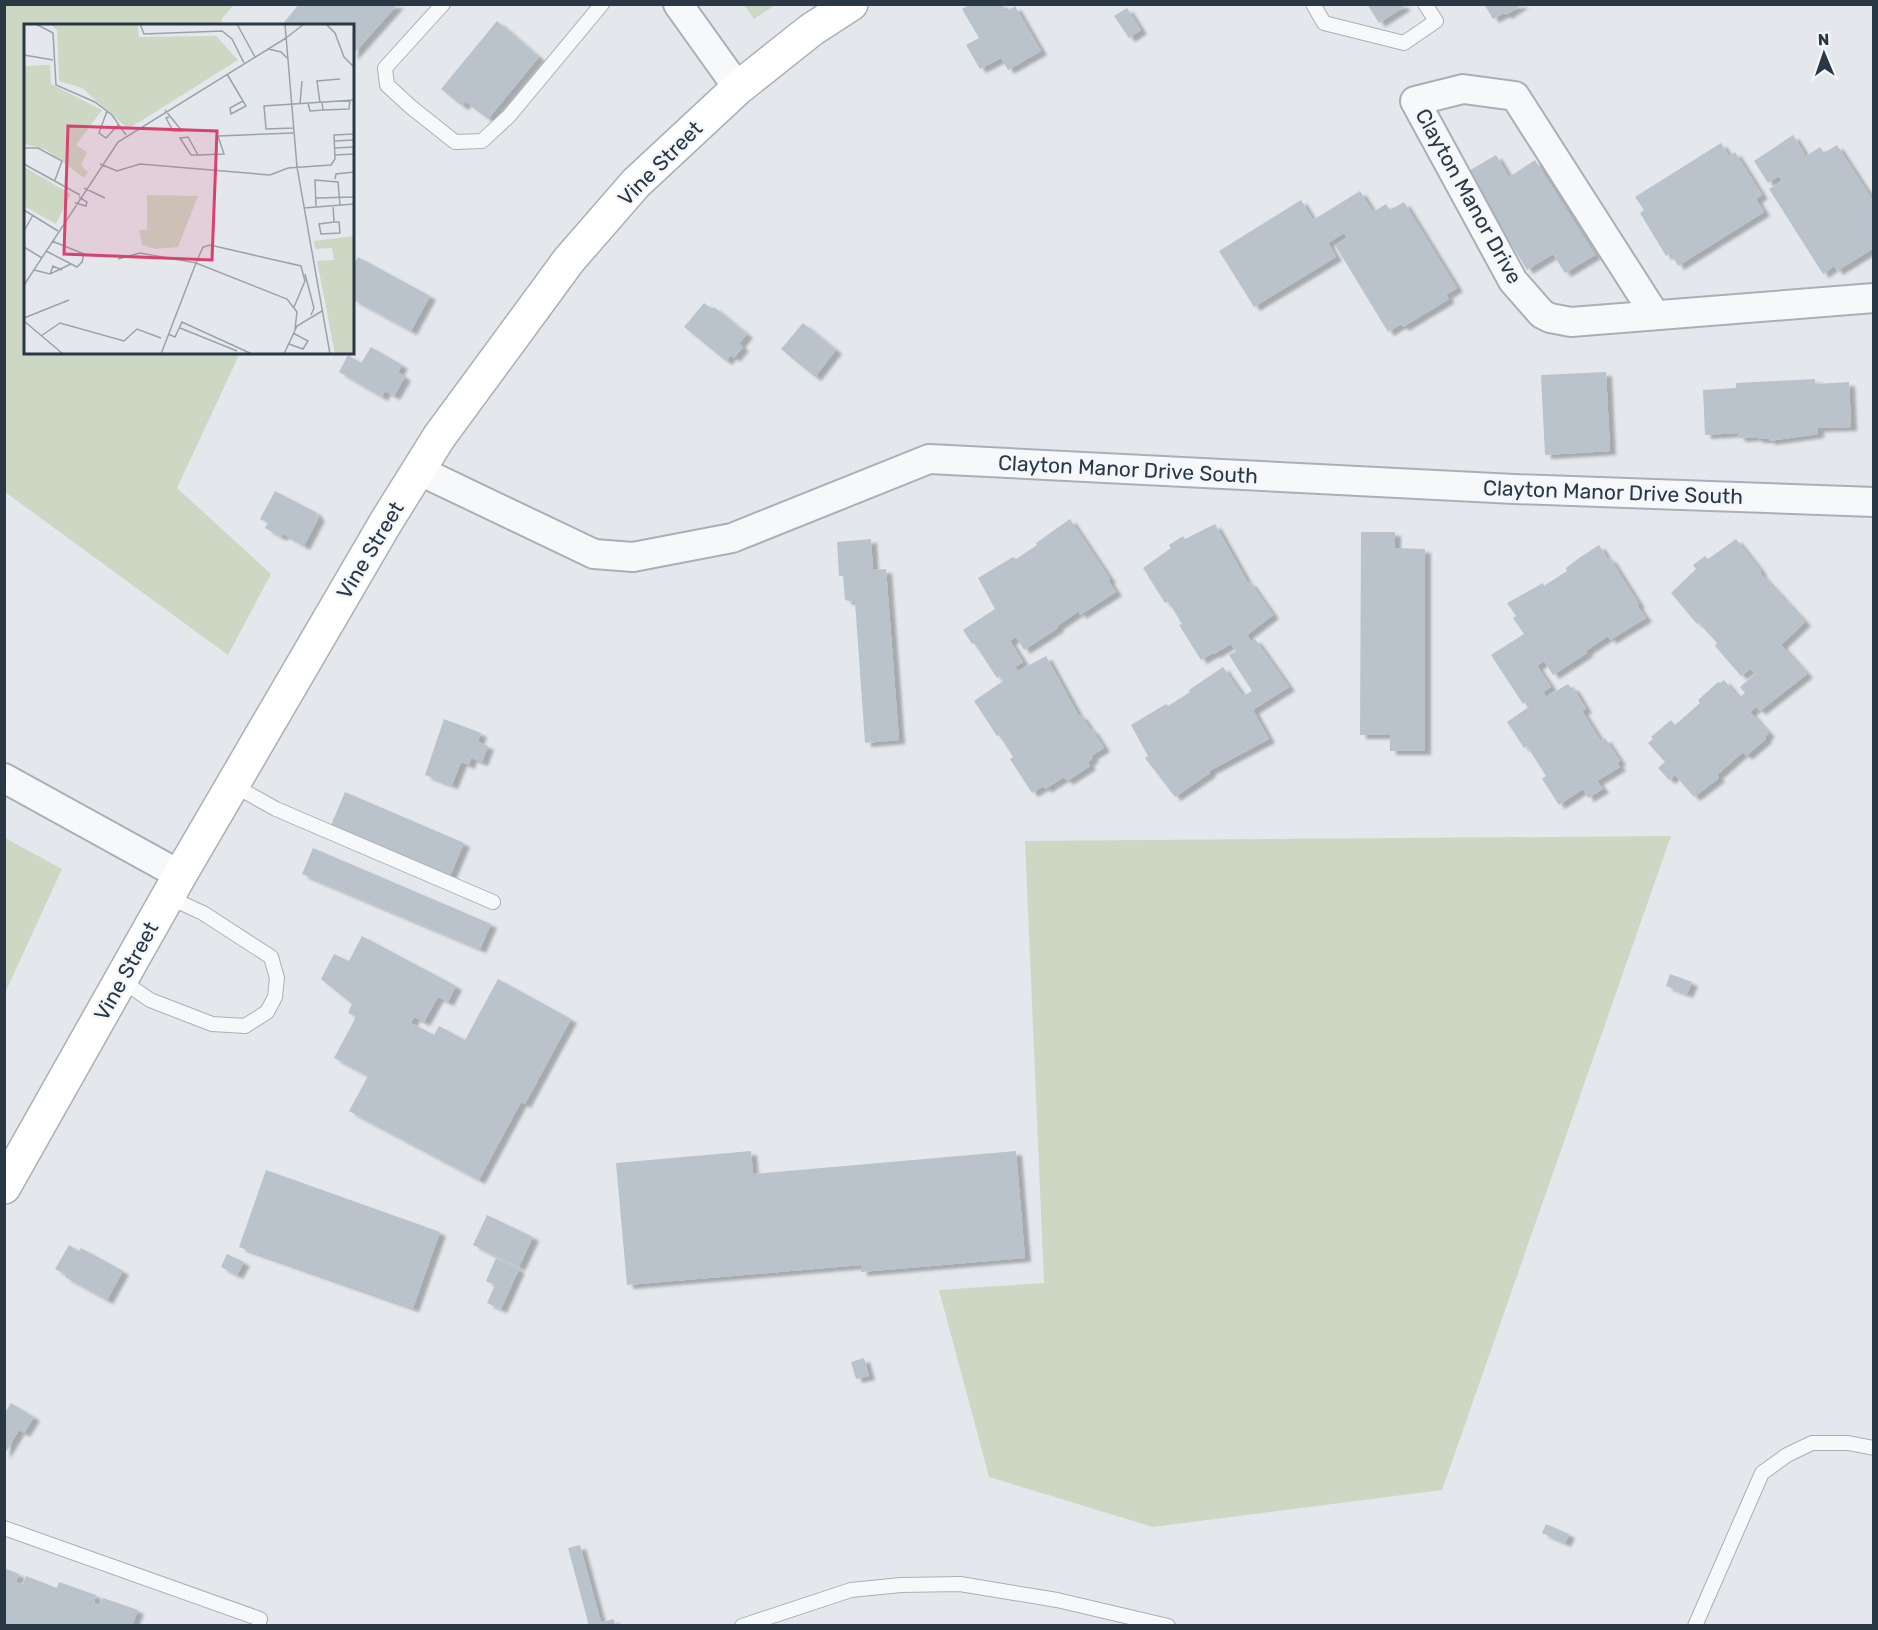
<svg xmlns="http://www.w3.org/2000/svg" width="1878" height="1630" viewBox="0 0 1878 1630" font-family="Rubik,sans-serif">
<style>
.green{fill:#ccd7c4}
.building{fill:#bac2cb;filter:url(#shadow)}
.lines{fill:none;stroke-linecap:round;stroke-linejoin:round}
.lane-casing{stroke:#a8b0b7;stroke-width:16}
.street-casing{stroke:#a8b0b7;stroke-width:32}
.secondary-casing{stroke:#a8b0b7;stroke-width:36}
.lane{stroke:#f7f8fa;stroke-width:14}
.street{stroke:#f7f8fa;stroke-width:28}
.secondary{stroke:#fff;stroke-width:33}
.labels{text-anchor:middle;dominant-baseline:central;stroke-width:5;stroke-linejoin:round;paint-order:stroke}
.street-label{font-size:21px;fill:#2a3846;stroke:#f4f7f9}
.inset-road{fill:none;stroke:#9aa2aa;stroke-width:1.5}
.view{fill:#d7426f;fill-opacity:0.15;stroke:#d7426f;stroke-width:3}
.inset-edge{fill:none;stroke:#2a3846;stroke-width:3}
</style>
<defs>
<filter id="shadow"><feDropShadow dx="6" dy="4" stdDeviation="1.5" flood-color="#0004"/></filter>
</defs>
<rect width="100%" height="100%" fill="#e4e8ec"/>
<!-- green -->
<path class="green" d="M 5,4 L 234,5 L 223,17 L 220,25 L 26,26 L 26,352 L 240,353 L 177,488 L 271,574 L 228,655 L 5,492 Z
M 744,5 L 775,5 L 754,19 Z
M 1671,836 L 1442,1490 L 1153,1527 L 989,1477 L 939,1290 L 1044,1283 L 1025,841 Z
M 5,838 L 62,869 L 5,993 Z"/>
<!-- building -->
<path class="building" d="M 299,4 L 398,4 L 352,56 L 352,26 L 281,26 Z
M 971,4 L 1002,4 L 1006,12 L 1015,6 L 1041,51 L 1008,70 L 1001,58 L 980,69 L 966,45 L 979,38 L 962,9 Z
M 1367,4 L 1403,4 L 1404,7 L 1379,23 Z
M 1484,4 L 1523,4 L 1506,15 L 1504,13 L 1493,19 Z
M 1127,8 L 1141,30 L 1129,38 L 1114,16 Z
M 497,21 L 539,57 L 488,119 L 466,102 L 462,106 L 441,89 Z
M 1793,135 L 1806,156 L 1820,147 L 1824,153 L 1837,145 L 1874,202 L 1874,248 L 1837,271 L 1834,266 L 1823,274 L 1769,189 L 1782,181 L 1779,176 L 1768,183 L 1754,161 Z
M 1721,143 L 1729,156 L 1735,152 L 1762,195 L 1756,199 L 1764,212 L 1678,266 L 1671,253 L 1666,256 L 1640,213 L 1644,210 L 1635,197 Z
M 1496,155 L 1509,177 L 1535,160 L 1595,255 L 1565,273 L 1553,254 L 1527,270 L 1467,172 Z
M 1360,191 L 1373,212 L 1386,204 L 1390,210 L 1404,202 L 1457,288 L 1446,295 L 1449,299 L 1403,327 L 1401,324 L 1388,332 L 1335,245 L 1347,238 L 1344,233 L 1328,243 L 1336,257 L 1254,307 L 1219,251 L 1301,200 L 1313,220 Z
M 358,257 L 430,296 L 411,331 L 352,299 L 352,267 Z
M 704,303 L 712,309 L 714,307 L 747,334 L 739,344 L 743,347 L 734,358 L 731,355 L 726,361 L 684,327 Z
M 803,323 L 836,350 L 815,377 L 781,349 Z
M 371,347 L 402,365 L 398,372 L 405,377 L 394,396 L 385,391 L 382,397 L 339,372 L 348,355 L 361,363 Z
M 1606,372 L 1610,451 L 1545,455 L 1541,375 Z
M 1815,379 L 1815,384 L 1849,382 L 1851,427 L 1818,428 L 1818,434 L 1769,441 L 1769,439 L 1757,439 L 1757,437 L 1739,438 L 1738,433 L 1705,435 L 1703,390 L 1736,388 L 1736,383 Z
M 275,491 L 317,513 L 316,515 L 319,517 L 304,546 L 283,534 L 281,537 L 265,528 L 268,523 L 260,519 Z
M 1070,519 L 1110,579 L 1108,580 L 1116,592 L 1080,615 L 1079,611 L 1057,626 L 1058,628 L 1024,650 L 1016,637 L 1010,641 L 1023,662 L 1015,667 L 1018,671 L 1046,656 L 1079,716 L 1081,715 L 1091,730 L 1092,729 L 1104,748 L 1091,756 L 1093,758 L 1088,762 L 1090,766 L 1067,781 L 1064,777 L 1045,789 L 1044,786 L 1032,793 L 1010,759 L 1013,757 L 999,735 L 997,736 L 974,701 L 1003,681 L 1000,676 L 997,678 L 974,643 L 972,644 L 963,630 L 995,609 L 978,578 L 1013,557 L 1016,559 L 1037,545 L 1036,543 Z
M 1215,524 L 1248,583 L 1250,582 L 1273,615 L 1247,635 L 1251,641 L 1255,639 L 1289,687 L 1253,710 L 1269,739 L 1209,771 L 1210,773 L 1175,797 L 1145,758 L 1148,756 L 1131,725 L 1166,704 L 1168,706 L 1190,692 L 1189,690 L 1223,667 L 1243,696 L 1252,691 L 1229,655 L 1236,651 L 1231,644 L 1214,654 L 1213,653 L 1201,660 L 1179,625 L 1182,624 L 1168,601 L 1165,603 L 1143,568 L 1171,548 L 1169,545 L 1183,536 L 1185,539 Z
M 1361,532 L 1395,532 L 1395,548 L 1425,549 L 1425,751 L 1390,751 L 1390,735 L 1360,735 Z
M 871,539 L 873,570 L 886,569 L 899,740 L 865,743 L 855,602 L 845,600 L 843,576 L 839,576 L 837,542 Z
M 1736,539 L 1761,571 L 1760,573 L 1805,622 L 1781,645 L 1807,674 L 1760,711 L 1756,707 L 1750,712 L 1769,733 L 1765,737 L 1766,739 L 1746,756 L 1743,752 L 1717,775 L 1719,778 L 1694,797 L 1675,775 L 1669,780 L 1658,768 L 1665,762 L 1648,743 L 1653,739 L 1651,737 L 1671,720 L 1675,725 L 1700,703 L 1698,700 L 1718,682 L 1720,683 L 1724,680 L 1739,698 L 1745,693 L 1740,687 L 1755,674 L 1750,669 L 1741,676 L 1715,646 L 1717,643 L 1699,623 L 1697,624 L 1671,593 L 1696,569 L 1693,565 L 1705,556 L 1708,559 Z
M 1599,545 L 1608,559 L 1610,558 L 1639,604 L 1637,605 L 1646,618 L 1610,640 L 1608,636 L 1586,651 L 1587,653 L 1553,675 L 1544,661 L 1537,666 L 1551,687 L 1543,692 L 1546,697 L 1568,684 L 1571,688 L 1573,687 L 1586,709 L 1582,711 L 1601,741 L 1605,738 L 1620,761 L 1617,763 L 1620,767 L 1597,781 L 1603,789 L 1588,798 L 1583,789 L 1559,805 L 1542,779 L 1546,776 L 1527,746 L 1524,748 L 1507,722 L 1530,706 L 1527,701 L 1523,704 L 1491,655 L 1524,634 L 1513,618 L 1516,616 L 1507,603 L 1543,583 L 1544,586 L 1567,571 L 1566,568 L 1579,558 Z
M 444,719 L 481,733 L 478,742 L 488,746 L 482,762 L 471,758 L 469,765 L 461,762 L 452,785 L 425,775 Z
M 345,792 L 464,843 L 450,876 L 331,825 Z
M 313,848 L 491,924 L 480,949 L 302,874 Z
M 362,936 L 456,986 L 448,1002 L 438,997 L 424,1022 L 414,1017 L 411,1023 L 434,1035 L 439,1026 L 465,1040 L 498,979 L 571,1019 L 525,1104 L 521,1102 L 479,1180 L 349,1111 L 368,1076 L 334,1058 L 356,1017 L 348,1013 L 352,1004 L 321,979 L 334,954 L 349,961 Z
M 1670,974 L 1692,982 L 1687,994 L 1666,986 Z
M 751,1151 L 753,1174 L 1016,1151 L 1025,1258 L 861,1272 L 861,1265 L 627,1285 L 616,1163 Z
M 266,1170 L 440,1232 L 413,1308 L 239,1247 Z
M 487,1215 L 533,1237 L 519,1267 L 473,1245 Z
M 69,1245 L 79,1251 L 81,1248 L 123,1271 L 107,1300 L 65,1277 L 66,1275 L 55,1269 Z
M 227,1254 L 244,1262 L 237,1275 L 221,1267 Z
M 496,1258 L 519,1269 L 501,1309 L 487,1303 L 495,1285 L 486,1281 Z
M 864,1358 L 869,1376 L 856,1379 L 851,1362 Z
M 11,1403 L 34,1417 L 24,1433 L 19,1430 L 4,1455 L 4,1414 Z
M 1546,1524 L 1569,1534 L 1565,1543 L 1542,1533 Z
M 580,1545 L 601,1622 L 614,1619 L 615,1626 L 589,1626 L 568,1548 Z
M 4,1568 L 19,1574 L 16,1582 L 23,1584 L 26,1576 L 57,1588 L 59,1582 L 96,1595 L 94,1603 L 100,1605 L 103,1598 L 138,1610 L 132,1626 L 4,1626 Z"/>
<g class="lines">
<!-- lane casing -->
<g class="lane-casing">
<path id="lane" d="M 443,4 L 385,68 L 387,85 L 411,107 L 455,142 L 482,141 L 509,116 L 602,4
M 1313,4 L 1324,23 L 1404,43 L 1436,21 L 1425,4
M 233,785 L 276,809 L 493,902
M 121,980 L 150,1000 L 212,1024 L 245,1026 L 267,1012 L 275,997 L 277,978 L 271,957 L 203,913 L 168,897
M 4,1528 L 260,1619 L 258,1626
M 742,1626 L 851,1590 L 901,1585 L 960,1584 L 1057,1600 L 1168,1626
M 1695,1626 L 1762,1473 L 1787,1455 L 1812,1443 L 1848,1443 L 1874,1448"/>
</g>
<!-- street casing -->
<g class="street-casing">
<path id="street" d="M 678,4 L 738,88
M 1655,315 L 1515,96 L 1463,89 L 1415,101 L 1513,281 L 1542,314 L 1550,318 L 1571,322 L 1874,298
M 418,470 L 594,554 L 633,557 L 732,538 L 929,459 L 1514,489 L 1874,502
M 4,778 L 180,875"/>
</g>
<!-- secondary casing -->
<g class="secondary-casing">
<path id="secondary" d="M 4,1187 L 180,875 L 386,522 L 439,437 L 569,260 L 636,183 L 738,88 L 811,30 L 851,4"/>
</g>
<!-- lane -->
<use href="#lane" class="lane"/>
<!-- street -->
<use href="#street" class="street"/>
<!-- secondary -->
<use href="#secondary" class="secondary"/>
</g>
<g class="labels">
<!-- street labels -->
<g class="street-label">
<text transform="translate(660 163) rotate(-45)">Vine Street</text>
<text transform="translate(1469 196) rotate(61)">Clayton Manor Drive</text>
<text transform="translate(1128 469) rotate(3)">Clayton Manor Drive South</text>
<text transform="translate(1613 492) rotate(2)">Clayton Manor Drive South</text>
<text transform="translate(370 550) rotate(-59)">Vine Street</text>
<text transform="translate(126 971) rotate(-61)">Vine Street</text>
</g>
</g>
<!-- overview -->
<g transform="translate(24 24)">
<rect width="330" height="330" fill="#e4e8ec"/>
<path d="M 26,0 L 114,0 L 115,13 L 192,12 L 214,36 L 104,105 L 58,64 L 35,57 L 33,6 ZM 26,41 L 27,60 L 78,86 L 52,121 L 63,128 L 57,141 L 64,148 L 60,154 L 21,125 L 0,120 L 0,42 ZM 0,143 L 47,170 L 32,200 L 0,182 ZM 123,171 L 174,172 L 154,223 L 131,225 L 118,221 L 115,206 L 123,206 ZM 330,212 L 330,330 L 311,330 L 293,237 L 310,236 L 308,224 L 291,225 L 290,217 Z" fill="#ccd7c4"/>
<path class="inset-road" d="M 12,0 L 29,9 L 32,61 L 71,78 L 88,91 L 102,111M 116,0 L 120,10 L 198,7 L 208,15 L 220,39M 213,0 L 231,33M 261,0 L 273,143 L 306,330M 302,0 L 311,9 L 320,33 L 330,43M 262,14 L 280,0M 244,25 L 257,28 L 263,34M 0,31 L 29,36M 203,50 L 219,77 L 222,82 L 207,90 L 206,84 L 219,77M 284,79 L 286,87 L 299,86 L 298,78M 296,79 L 293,57 L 316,55M 276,80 L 278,57M 141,86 L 158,107 L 149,107 L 142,94 L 145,93M 299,86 L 325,85 L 326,76M 83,87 L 75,109 L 82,114 L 95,100M 269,104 L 242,105 L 240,82 L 330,76M 310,117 L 330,116M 0,124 L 14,124 L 38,137 L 31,156M 311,124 L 330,123M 174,131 L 164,113 L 156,114 L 167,131 L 174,131 L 200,130 L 194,112 L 269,109M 311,131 L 330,130M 0,140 L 56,171M 76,140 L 93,147 L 116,140 L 246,151 L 264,144 L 307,141 L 311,135 L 310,111 L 330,110M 311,155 L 312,150 L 330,148M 60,164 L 81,174M 292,174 L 330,173M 51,179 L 62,182 L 63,178 L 55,173M 309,181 L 310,198 L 315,198 L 316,209 L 297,210 L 295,200 L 310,198M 292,182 L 291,156 L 314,158 L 316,181M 280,184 L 330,180M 0,186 L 34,207M 0,207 L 9,191M 0,223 L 18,234M 22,227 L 53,243 L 58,238 L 60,230 L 28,217M 94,235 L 116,229 L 172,239 L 179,223 L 186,221 L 277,242 L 281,257 L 270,283M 10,246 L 26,250 L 47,240M 26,250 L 29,242 L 38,246M 281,250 L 290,284 L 287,291M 0,261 L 94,118 L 262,14M 0,294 L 45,276M 0,297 L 39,330M 156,304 L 213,327M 144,310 L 151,313 L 158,298 L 228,330M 17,312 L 36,299 L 100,317 L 113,305 L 137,314M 265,320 L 279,325 L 284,317 L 269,309M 137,330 L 172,239 L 263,275 L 273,288 L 271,305M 260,330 L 273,302 L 298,287"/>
<path class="view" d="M 44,102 L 193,107 L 188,236 L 40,230 Z"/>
<rect width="330" height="330" class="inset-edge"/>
</g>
<!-- border -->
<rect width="1878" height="1630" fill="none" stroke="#2a3846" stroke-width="12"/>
<!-- north arrow -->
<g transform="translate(1824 54) rotate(358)" stroke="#f4f7f9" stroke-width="4.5" paint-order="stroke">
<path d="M0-4.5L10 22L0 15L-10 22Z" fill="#2a3846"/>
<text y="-9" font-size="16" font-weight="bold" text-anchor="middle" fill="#2a3846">N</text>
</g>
</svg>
